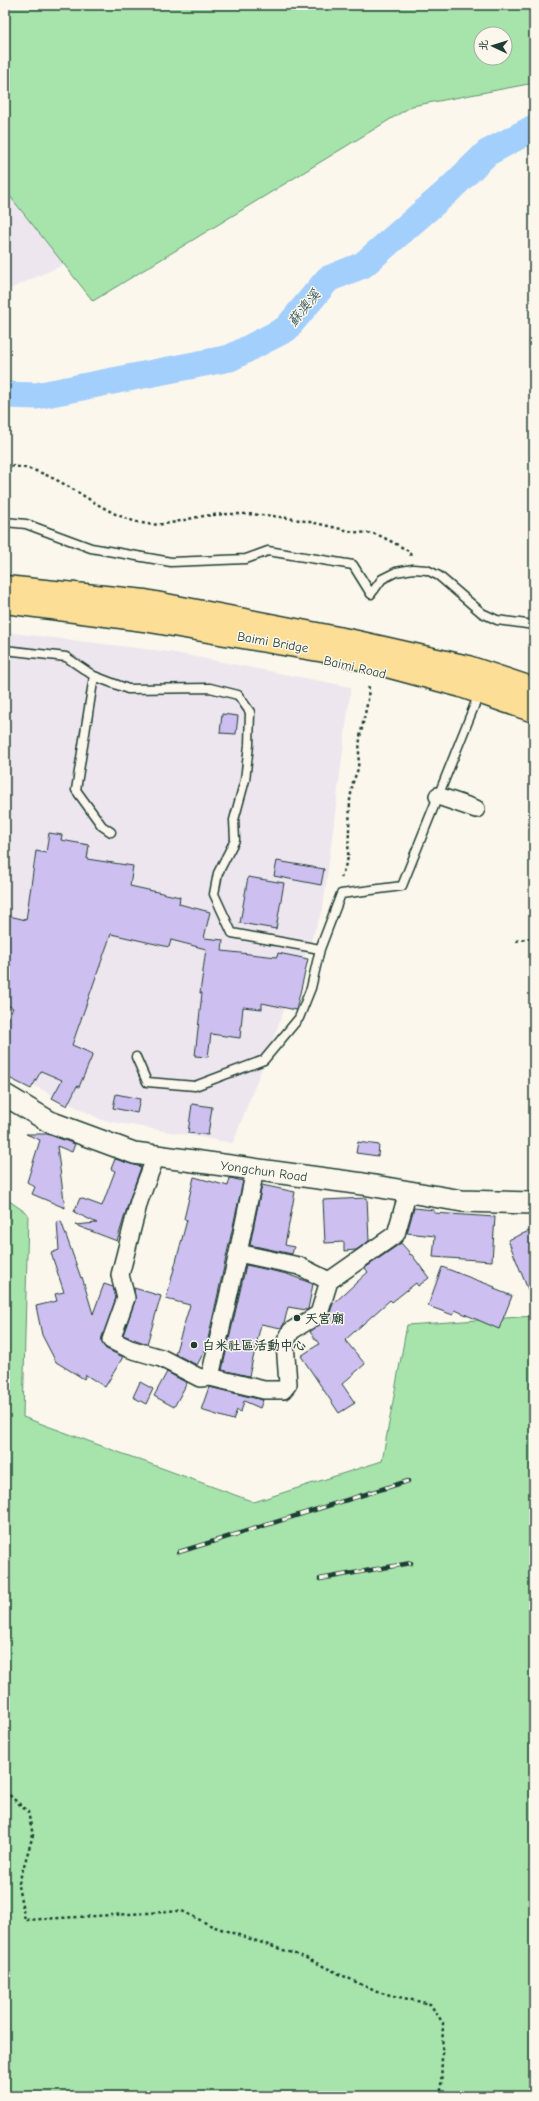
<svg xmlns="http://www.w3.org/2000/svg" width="539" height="2101" viewBox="0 0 539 2101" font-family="'Comic Neue','LXGW WenKai TC',sans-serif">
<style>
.built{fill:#ede6ee}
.green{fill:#a6e4ab;stroke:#629070;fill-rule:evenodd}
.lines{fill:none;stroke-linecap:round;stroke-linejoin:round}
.river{stroke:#a3cffd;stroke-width:27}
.building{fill:#cdc0f1;stroke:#1f3d34}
.service-casing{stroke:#1f3d34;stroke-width:11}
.minor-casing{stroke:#1f3d34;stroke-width:20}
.tertiary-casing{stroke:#1f3d34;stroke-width:24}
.primary-casing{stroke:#1f3d34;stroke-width:25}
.path{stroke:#1f3d34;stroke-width:2.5;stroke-dasharray:3 3;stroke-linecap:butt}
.service{stroke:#fbf7ec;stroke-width:8}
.minor{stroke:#fbf7ec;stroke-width:17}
.tertiary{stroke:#fbf7ec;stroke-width:21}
.primary{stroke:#fcde96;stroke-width:22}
.rail-casing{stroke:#1f3d34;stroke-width:4.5}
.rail{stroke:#fbf7ec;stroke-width:3;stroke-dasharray:9;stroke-linecap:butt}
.poi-dot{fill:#1f3d34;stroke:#fbf7ec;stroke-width:1.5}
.labels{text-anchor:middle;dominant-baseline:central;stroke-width:3;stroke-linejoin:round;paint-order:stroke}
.street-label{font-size:13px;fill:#1f3d34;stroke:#fbf7ec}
.poi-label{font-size:13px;font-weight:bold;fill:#1f3d34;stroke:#fbf7ec;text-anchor:start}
.water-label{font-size:14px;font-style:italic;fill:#395a5c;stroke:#fbf7ec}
</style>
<rect width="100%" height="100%" fill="#fbf7ec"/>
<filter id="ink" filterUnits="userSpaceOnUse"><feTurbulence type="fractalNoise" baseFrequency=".025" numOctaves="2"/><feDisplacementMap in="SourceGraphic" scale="8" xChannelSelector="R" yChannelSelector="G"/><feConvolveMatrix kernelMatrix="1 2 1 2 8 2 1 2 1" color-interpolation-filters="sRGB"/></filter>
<g filter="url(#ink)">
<!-- built -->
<path class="built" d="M 5,157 L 83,256 L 5,291 Z
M 5,632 L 170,652 L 351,687 L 323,909 L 233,1143 L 102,1120 L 5,1071 Z"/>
<!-- green -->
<path class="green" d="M 5,5 L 534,5 L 534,83 L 412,106 L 93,301 L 5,190 ZM 481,34 L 505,34 L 505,58 L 481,58 Z
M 5,1198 L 28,1214 L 23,1417 L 254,1502 L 382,1461 L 407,1325 L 534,1316 L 534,2096 L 5,2096 Z"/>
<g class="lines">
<!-- river -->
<path class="river" d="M 5,395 L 36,396 L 230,358 L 286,329 L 328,279 L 363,265 L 448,191 L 487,153 L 534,128"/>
</g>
<!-- building -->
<path class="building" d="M 222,714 L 238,716 L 236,734 L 220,733 Z
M 49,833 L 62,835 L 61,840 L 89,845 L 87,859 L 133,866 L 130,886 L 180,897 L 179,904 L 210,912 L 204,938 L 223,940 L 222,951 L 277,957 L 278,953 L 308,959 L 296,1010 L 262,1003 L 262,1009 L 243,1007 L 240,1038 L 211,1034 L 208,1057 L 195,1056 L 202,993 L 200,993 L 206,949 L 171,940 L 169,947 L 111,934 L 72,1045 L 93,1054 L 79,1087 L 77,1086 L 67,1106 L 52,1098 L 62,1080 L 41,1071 L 31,1089 L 5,1076 L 5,1023 L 13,1008 L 5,1004 L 5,915 L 26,920 L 36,851 L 46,853 Z
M 277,861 L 324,869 L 321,885 L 274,876 Z
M 248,877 L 284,883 L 276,929 L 240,923 Z
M 116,1094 L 140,1099 L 137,1113 L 113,1108 Z
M 192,1104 L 212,1107 L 208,1135 L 188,1133 Z
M 26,1134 L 47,1134 L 75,1144 L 72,1152 L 57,1146 L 65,1208 L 32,1194 L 35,1187 L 27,1182 L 40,1140 Z
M 358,1142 L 379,1145 L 378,1156 L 356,1153 Z
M 115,1159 L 141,1167 L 130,1198 L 117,1241 L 75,1225 L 97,1223 L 74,1212 L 80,1198 L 102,1206 L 115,1171 L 111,1169 Z
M 194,1177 L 228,1186 L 230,1178 L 243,1181 L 206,1348 L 197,1365 L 175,1354 L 190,1305 L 166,1299 L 187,1220 L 184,1219 Z
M 262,1185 L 295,1192 L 285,1245 L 294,1247 L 292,1254 L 250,1245 Z
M 367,1198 L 369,1241 L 356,1250 L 344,1251 L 344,1242 L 325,1243 L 323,1200 Z
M 414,1208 L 434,1210 L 434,1213 L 495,1217 L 492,1261 L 433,1257 L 435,1236 L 407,1233 Z
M 61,1221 L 81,1278 L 82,1277 L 93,1314 L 104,1284 L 113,1287 L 116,1298 L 101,1341 L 106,1349 L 123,1357 L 105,1387 L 86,1375 L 84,1379 L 56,1362 L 42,1335 L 36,1306 L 57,1301 L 55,1294 L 64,1292 L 51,1253 L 59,1250 L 57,1222 Z
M 534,1229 L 534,1302 L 533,1302 L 508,1240 Z
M 401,1243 L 409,1252 L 409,1254 L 412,1255 L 429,1278 L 418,1286 L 416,1283 L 392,1302 L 390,1300 L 345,1340 L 365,1364 L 342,1384 L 355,1403 L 339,1413 L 301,1356 L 319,1344 L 310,1332 L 331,1316 L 329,1315 L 333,1304 L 368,1272 L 365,1268 Z
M 246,1265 L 287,1274 L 313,1284 L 308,1309 L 306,1310 L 288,1307 L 284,1324 L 281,1328 L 261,1324 L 249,1376 L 222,1370 Z
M 442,1267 L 495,1287 L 494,1289 L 512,1296 L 499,1329 L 455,1310 L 453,1315 L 428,1306 Z
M 134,1288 L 161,1296 L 147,1344 L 123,1335 L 135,1301 Z
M 167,1372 L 187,1383 L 174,1407 L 154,1396 Z
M 140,1382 L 153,1389 L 146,1404 L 133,1397 Z
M 209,1387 L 262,1400 L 263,1400 L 260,1408 L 244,1401 L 241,1412 L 237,1410 L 233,1420 L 201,1410 Z"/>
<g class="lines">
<!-- service casing -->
<g class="service-casing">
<path id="service" d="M 5,522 L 26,524 L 91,548 L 171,562 L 246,559 L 268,551 L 353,565 L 371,594 L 382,579 L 396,572 L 413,569 L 427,570 L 439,576 L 482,613 L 497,620 L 534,625
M 5,650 L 66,657 L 94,676 L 128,689 L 210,688 L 238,695 L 250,712 L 249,745 L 245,780 L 234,820 L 235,840 L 218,873 L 214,894 L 232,933 L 320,949 L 341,894 L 402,886 L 477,699
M 94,676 L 76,790 L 102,826 L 111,832
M 136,1057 L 147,1082 L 195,1086 L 264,1060 L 299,1018 L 311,988 L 320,949"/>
</g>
<!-- minor casing -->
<g class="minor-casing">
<path id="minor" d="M 438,796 L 476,809
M 156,1156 L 139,1201 L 120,1275 L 126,1298 L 111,1340 L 130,1349 L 161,1358 L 200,1378 L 210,1377 L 264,1390 L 283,1390 L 288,1384 L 285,1343 L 291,1331 L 319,1314 L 329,1281 L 396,1234 L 408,1192
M 255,1170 L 238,1253 L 299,1266 L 329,1281
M 210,1377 L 238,1253"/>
</g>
<!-- tertiary casing -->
<g class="tertiary-casing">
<path id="tertiary" d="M 5,1095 L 50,1122 L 134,1153 L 363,1184 L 462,1201 L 534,1203"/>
</g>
<!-- primary casing -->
<g class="primary-casing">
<path id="primary" d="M 5,587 L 145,601 L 348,640 L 468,667 L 534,689
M 5,602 L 144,620 L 342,654 L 461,686 L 534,711"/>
</g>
<!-- path -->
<path class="path" d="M 5,466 C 59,465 95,516 147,524 C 169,527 191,516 213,515 C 258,511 301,519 345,530 C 355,533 368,532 378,535 C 389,540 400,546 410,552 L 411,558
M 341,878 L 348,858 L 350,800 L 353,782 L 358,769 L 360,737 L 368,700 L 369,685
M 516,941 L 534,937
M 5,1791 L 28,1812 L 33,1835 L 18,1886 L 25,1920 L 182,1911 L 212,1926 L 304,1957 L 377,1992 L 430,2004 L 443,2023 L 441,2090 L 443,2096"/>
<!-- service -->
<use href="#service" class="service"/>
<!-- minor -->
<use href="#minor" class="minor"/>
<!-- tertiary -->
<use href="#tertiary" class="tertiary"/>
<!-- primary -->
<use href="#primary" class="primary"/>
<!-- rail casing -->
<g class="rail-casing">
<path id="rail" d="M 179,1552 L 408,1481
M 320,1579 L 411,1563"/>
</g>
<!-- rail -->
<use href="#rail" class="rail"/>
</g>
</g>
<!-- markers -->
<g class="poi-dot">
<circle cx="297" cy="1318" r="4"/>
<circle cx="194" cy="1345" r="4"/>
</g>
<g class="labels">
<!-- street labels -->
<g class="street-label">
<text transform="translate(273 642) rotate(10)">Baimi Bridge</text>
<text transform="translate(355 667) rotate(13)">Baimi Road</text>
<text transform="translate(264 1171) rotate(8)">Yongchun Road</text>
</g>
<!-- poi labels -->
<g class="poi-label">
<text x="305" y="1318">天宮廟</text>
<text x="202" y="1345">白米社區活動中心</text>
</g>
<!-- water labels -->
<g class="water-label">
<text transform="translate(304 308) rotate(-51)">蘇澳溪</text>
</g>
</g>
<!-- margin -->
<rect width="539" height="2101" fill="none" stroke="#fbf7ec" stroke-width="20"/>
<rect x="10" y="10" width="519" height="2081" fill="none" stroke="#1f3d34" stroke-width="1.5" filter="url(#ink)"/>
<!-- north arrow -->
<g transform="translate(493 46) rotate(274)"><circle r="19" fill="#fbf7ec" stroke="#a3ada2"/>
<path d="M0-3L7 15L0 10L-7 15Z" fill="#1f3d34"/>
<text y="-6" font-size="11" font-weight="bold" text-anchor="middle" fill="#1f3d34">北</text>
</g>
</svg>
